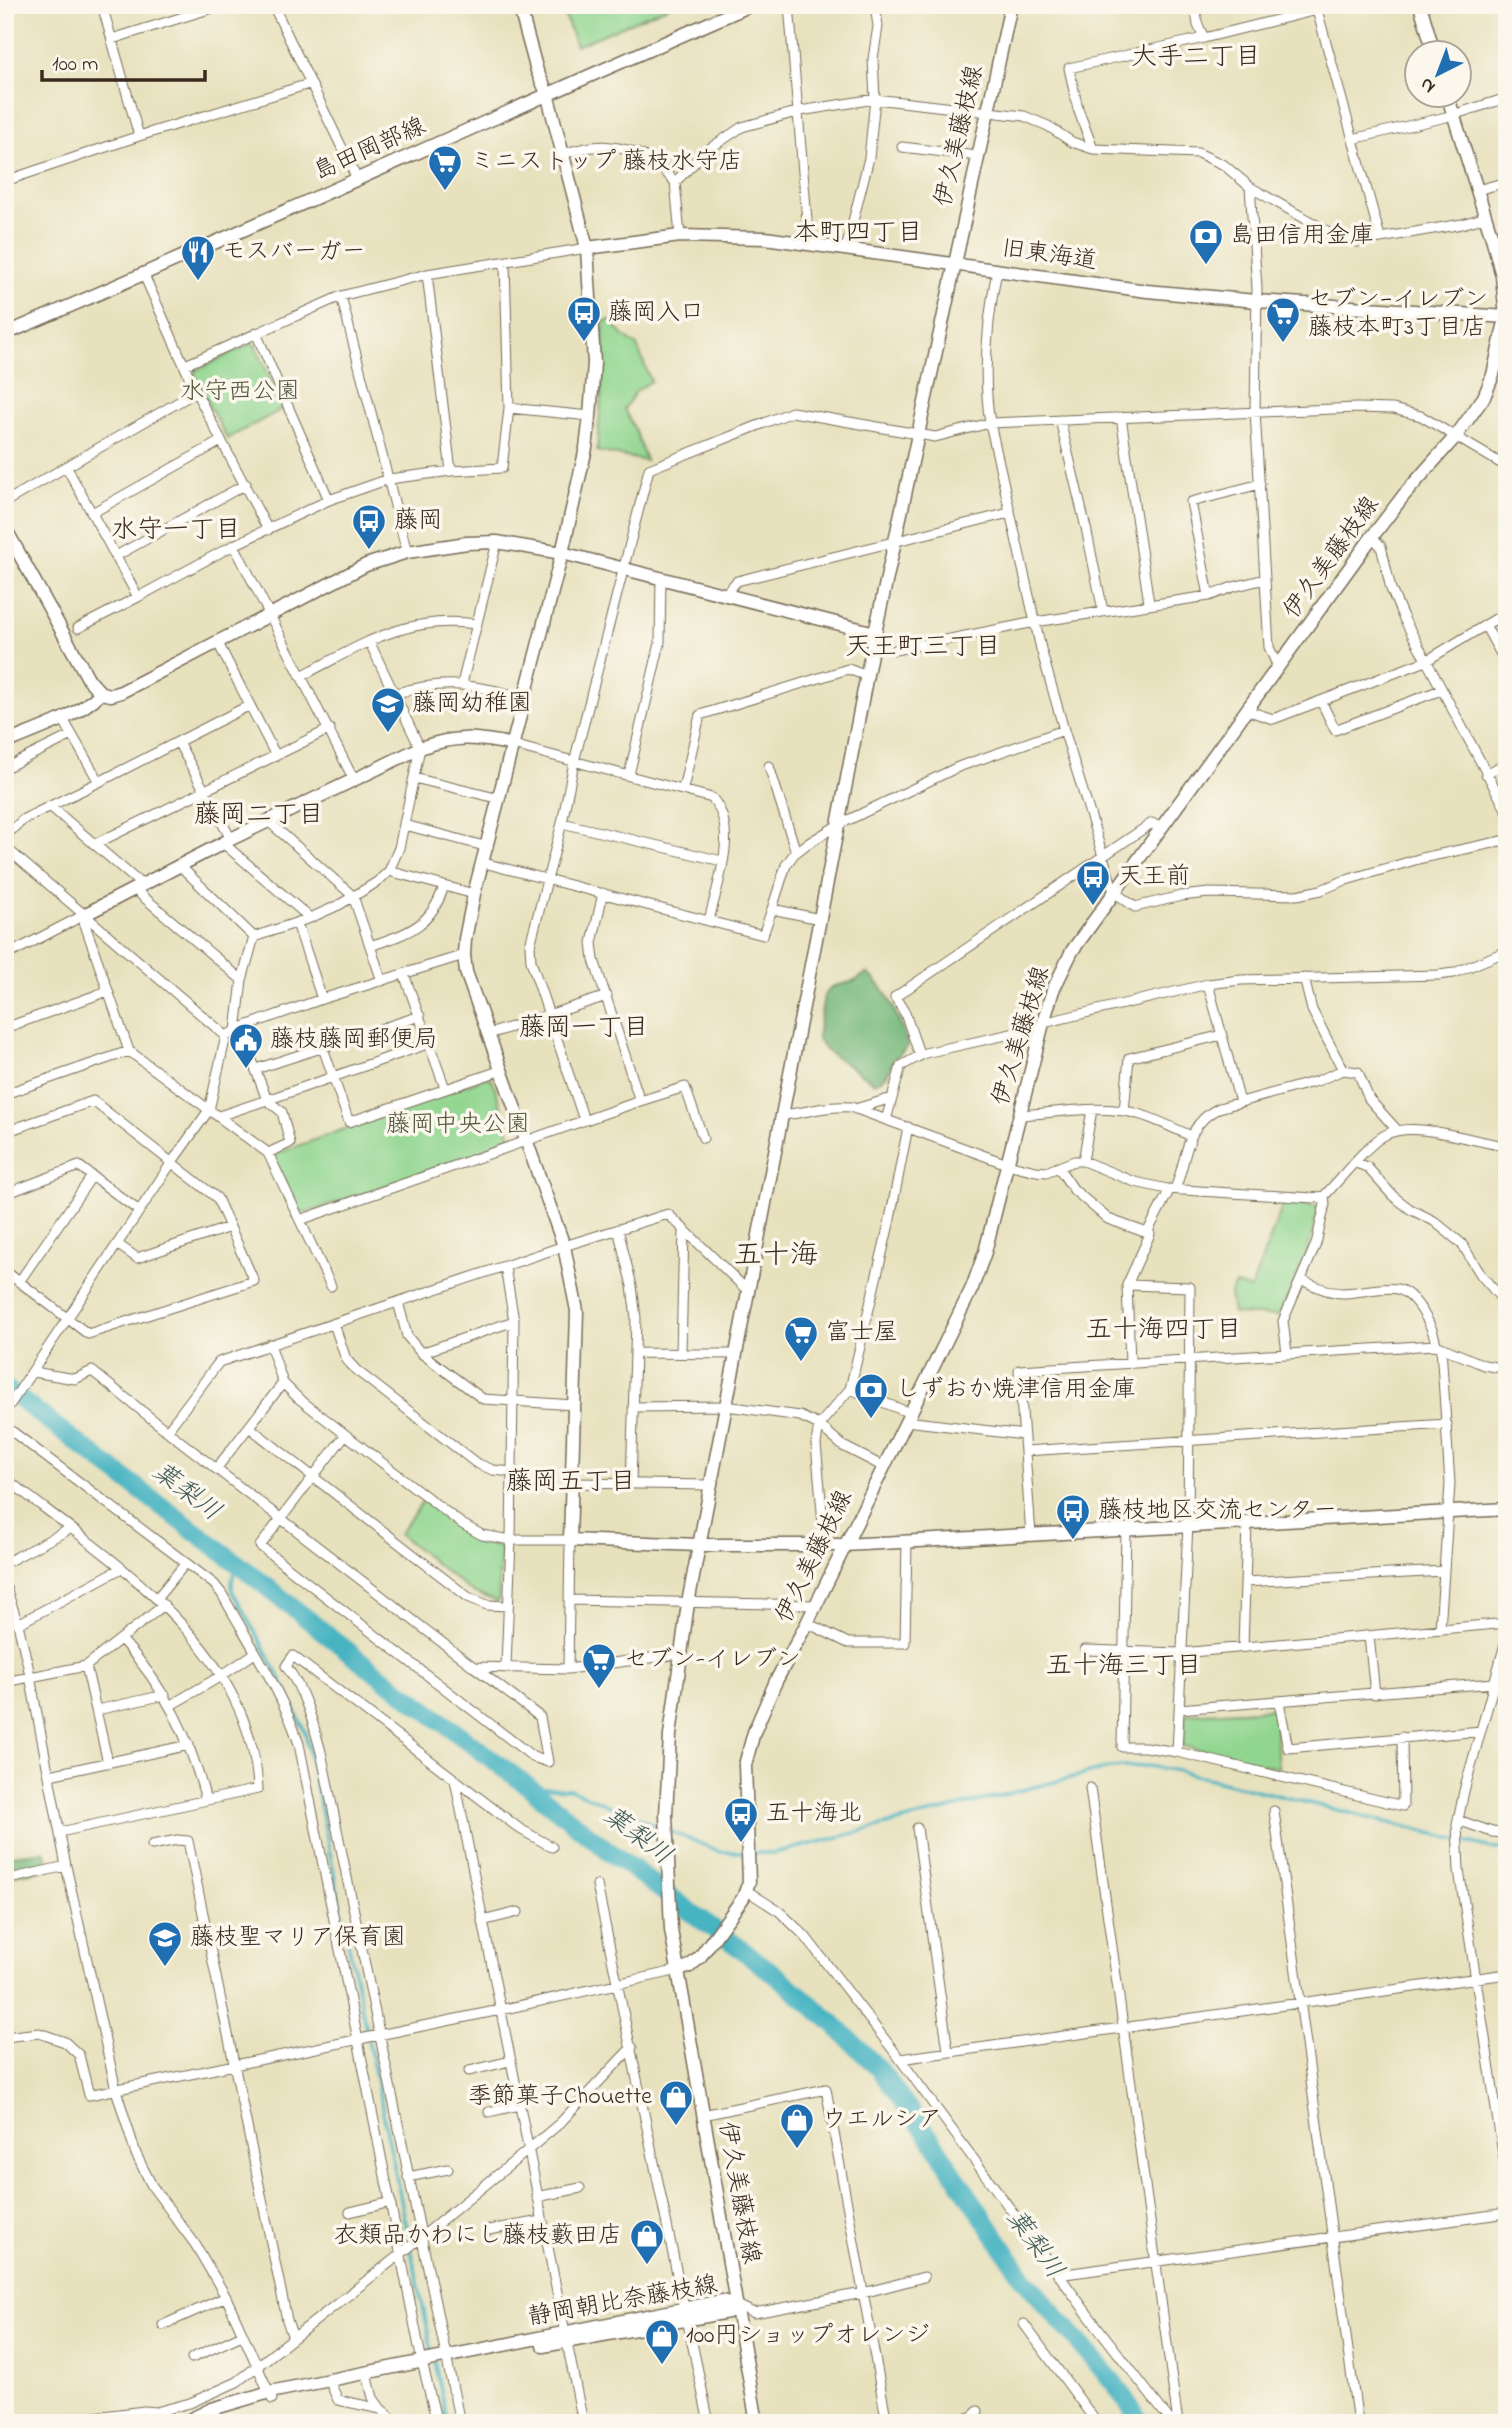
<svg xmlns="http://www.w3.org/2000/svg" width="1512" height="2428" viewBox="0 0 1512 2428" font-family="'Indie Flower','Klee One',sans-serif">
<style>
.green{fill:#91d690;stroke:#668057;stroke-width:2}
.forest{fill:#74b77a;stroke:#58704c;stroke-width:2}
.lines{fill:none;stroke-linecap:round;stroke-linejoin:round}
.stream{stroke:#46b4c2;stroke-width:3.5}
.river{stroke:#46b4c2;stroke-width:19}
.street-casing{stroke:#776a56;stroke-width:11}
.secondary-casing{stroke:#776a56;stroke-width:15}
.street{stroke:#fff;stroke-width:9}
.secondary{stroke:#fff;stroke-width:12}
.labels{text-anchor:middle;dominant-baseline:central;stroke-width:7;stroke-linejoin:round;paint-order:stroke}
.street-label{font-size:24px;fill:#3b2a1e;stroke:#fbf7ec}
.poi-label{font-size:24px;fill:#3b2a1e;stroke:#fbf7ec;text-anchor:start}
.park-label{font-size:24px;fill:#50553a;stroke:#fbf7ec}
.neighbourhood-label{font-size:26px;fill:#3b2a1e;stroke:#fbf7ec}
.water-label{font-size:26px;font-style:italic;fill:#3f5a57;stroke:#fbf7ec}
.quarter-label{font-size:28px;fill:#3b2a1e;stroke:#fbf7ec}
</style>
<rect width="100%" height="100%" fill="#fbf7ec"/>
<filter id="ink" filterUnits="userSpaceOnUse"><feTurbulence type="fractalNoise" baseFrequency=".0143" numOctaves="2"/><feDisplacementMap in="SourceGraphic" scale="14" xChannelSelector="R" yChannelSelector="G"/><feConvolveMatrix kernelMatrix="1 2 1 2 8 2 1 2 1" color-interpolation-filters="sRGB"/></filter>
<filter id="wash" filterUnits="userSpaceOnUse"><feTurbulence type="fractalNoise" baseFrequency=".00686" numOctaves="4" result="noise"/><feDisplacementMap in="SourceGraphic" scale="28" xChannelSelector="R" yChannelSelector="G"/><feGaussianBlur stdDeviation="1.57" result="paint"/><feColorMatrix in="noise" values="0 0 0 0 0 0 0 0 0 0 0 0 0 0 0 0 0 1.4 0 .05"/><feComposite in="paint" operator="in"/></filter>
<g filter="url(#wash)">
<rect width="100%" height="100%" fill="#e7e1bd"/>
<!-- green -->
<path class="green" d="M 561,5 L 672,5 L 576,46 Z
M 610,320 L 623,335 L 637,346 L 651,381 L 636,391 L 624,409 L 635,430 L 646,461 L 597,451 L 603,372 L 604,321 Z
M 252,343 L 255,345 L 284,408 L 227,439 L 202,392 L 194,371 Z
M 488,1077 L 492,1079 L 512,1140 L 511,1143 L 306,1213 L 299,1210 L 273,1159 L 275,1154 Z
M 1284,1202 L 1319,1207 L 1306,1256 L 1279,1316 L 1233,1314 L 1230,1294 L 1235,1285 L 1251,1289 Z
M 424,1500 L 462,1529 L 501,1549 L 498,1602 L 470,1591 L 399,1534 Z
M 1275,1709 L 1278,1768 L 1183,1746 L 1186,1714 Z"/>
<!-- forest -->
<path class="forest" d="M 867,973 C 891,990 898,1020 908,1046 L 894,1059 L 887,1075 L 875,1083 L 825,1050 L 817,1037 L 824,996 L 831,987 L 855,981 Z
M 44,1851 L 51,1869 L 5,1876 L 5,1856 Z"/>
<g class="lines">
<!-- stream -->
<path class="stream" d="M 238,1564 L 232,1580 L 232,1590 L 283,1683 L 305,1732 L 433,2356
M 529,1787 L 570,1789 L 662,1828
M 669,1831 L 721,1852 L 745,1852
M 753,1853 L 773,1853 L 804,1846 L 1109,1768 L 1147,1766 L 1174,1770 L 1496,1849 L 1507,1848
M 435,2363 L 447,2423"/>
<!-- river -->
<path class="river" d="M 5,1388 L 238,1564 L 358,1659 L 529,1787 L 606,1849 L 780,1978 L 834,2024 L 880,2070 L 933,2142 L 1024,2279 L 1114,2383 L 1141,2423"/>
</g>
</g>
<g filter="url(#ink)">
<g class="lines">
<!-- street casing -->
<g class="street-casing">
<path id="street" d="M 102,5 L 139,136
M 273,5 L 357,179
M 789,5 L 809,244
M 1195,5 L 1198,25 L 1204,38 L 1317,10 L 1380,237
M 112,39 L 222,5
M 1353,139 L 1446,117 L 1507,98
M 902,147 L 977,156
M 1093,149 L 1078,109 L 1069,68 L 1204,38
M 563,154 C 596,143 618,143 650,159 C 659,164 668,175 675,182 L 680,236
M 5,181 L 139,136 L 309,84
M 675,182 L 706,151 L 742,127 L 800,111 L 875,99 L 1024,116 L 1048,126 L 1072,142 L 1093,149 L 1198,153 L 1224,165 L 1250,187 L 1339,238 L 1357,242 L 1462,224 L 1486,217
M 1250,187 L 1257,288 L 1255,411 L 1269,647 L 1278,667
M 1477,190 L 1507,182
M 1493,241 L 1507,237
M 846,249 L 869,158 L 875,99 L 873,59 L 878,26 L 875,5
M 5,262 L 5,268
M 505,263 L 509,408
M 997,270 C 987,321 982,372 990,423 L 1041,649 L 1064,730 L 1114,892 L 1135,907 L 1181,896 L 1209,893 L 1297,895 L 1321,890 L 1343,881 L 1422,858 L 1507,840
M 427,274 L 451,471
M 144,275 L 196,392 L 268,530
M 341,296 L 407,552
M 256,333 L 329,500
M 185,365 L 341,296 L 427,274 L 587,248
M 1121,417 L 1149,603
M 1060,420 L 1086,528 L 1103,611
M 67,468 L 138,597 L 234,545 L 329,500 L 389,479 L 451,471 L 502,468 L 509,408 L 590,416
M 5,502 L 196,392
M 92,513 L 221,441
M 1372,537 L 1381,546 L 1391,589 L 1403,617 L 1507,811
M 234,545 L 354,780
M 116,556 L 246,484
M 724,595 L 737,581 L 1009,513
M 1209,596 L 1191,502 L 1260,484
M 1485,625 L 1507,665
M 78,628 L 138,597
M 218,643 L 275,754
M 895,650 L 1035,622 L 1209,596 L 1233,587 L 1265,579
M 303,675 C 362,645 406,614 477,624
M 462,684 L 497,542
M 394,694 C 446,678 474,685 525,698
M 1321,701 L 1335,730 L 1441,690
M 1246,710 L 1273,719 L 1426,661 L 1507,612
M 178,742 L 231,839
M 513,745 L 712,798 C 740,830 717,883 709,921
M 769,766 L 796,852
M 5,768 L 72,735
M 1486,774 L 1507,763
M 629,775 L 660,643 L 661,577
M 414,778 L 500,799
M 99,782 L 250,705
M 683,789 L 700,715 L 848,669 L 867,676
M 50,806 L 142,885
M 268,821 L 353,896 L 382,981
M 562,823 L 722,861
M 405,825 L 488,847
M 5,836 L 24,819 L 99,782 L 63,719
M 223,843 L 310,918
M 95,844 L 330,729
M 5,847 L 226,1036 L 240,1028 L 322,999 L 464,955
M 484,863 L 763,935 L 772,909 L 820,919
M 179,865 L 254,937 L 310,918 L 339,905 L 377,882 L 389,871 L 399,848 L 420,748 L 369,641
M 389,871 L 474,894
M 134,889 L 242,980
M 603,893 L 592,943 L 594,960 L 640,1101
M 772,909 L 786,865 L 794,854 L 807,844 L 838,825 L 958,767 L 1064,730
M 82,916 L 129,1051 L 268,1153 L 331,1286
M 297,923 L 322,999
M 370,946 C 408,933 431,927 444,886
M 5,956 L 84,915
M 404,974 L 445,1088
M 1304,978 L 1312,1010 L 1343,1070
M 1208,984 L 1240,1102
M 1043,1023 L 1208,984 L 1241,980 L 1438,975 L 1454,973 L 1507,951
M 5,1028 L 108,991
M 240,1028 L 267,1100 L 430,1043
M 236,1031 L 242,980 L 254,937
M 489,1034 L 607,996
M 323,1048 L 349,1122 L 502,1070
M 920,1056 L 905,1013 L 895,997 L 1152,823 L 1161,828
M 256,1069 L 420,1016
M 5,1094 L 129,1051
M 855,1109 L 892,1098
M 1124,1111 L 1129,1058 L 1222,1035
M 782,1115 C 806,1113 826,1105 851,1107 L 1007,1164 L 1036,1171 L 1046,1172 L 1074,1161 L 1083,1161 L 1135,1182 L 1167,1189 L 1314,1198 L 1324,1196 C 1340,1180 1366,1145 1385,1135 C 1415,1119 1474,1143 1507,1146
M 1020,1115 C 1053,1113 1090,1106 1124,1111 C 1147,1114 1170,1127 1191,1136
M 219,1116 L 267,1100 L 282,1112 L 290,1143 L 268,1153
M 584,1120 L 531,961 L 530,945 L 562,823 L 574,762 L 649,469 L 792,412 L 935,437 L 990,423 L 1357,408 L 1393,409 L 1421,416 L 1507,467
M 886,1120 L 901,1066 L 925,1053 L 1042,1027
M 5,1132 L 93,1101 L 217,1198 L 254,1281 L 88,1334 L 5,1271
M 1083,1161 L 1092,1110
M 1356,1163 L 1367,1167 L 1393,1196 L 1410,1209 L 1434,1221 L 1462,1244 L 1481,1275 L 1507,1305
M 1507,1163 L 1504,1172 L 1507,1184
M 1058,1167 L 1074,1190 L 1108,1219 L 1150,1234 L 1127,1285 L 1130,1363
M 1175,1189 C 1188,1157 1184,1125 1219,1108 L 1317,1081 L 1343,1070 L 1358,1072 L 1369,1099 L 1397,1130
M 5,1194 L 79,1166 L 139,1211
M 300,1220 L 640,1101 L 685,1087 L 703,1138
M 618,1229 L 632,1286 L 636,1318 L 631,1484
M 1147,1233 L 1170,1189
M 117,1244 L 137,1258 L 230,1227
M 505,1267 L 514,1321 L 511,1540 L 506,1667
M 1301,1280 C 1313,1285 1329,1293 1343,1293 C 1357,1293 1386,1286 1397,1289 C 1416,1293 1434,1328 1436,1345
M 19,1282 L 92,1176
M 1127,1285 L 1190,1287 L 1188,1525 L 1177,1752
M 398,1302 L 407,1336 L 421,1353 L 483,1399 L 574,1405
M 334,1324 L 346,1359 L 356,1370 L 476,1463 L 493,1470 L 512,1472
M 270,1344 L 283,1383 L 298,1398 L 462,1524 L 482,1535 L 511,1540 L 570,1540 L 568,1669
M 421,1353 L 514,1321
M 635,1353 L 736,1354
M 681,1353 L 684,1230
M 1287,1353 L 1283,1321 L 1316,1244 L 1325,1204 L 1324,1196
M 33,1372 L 75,1379 L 92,1371 L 167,1431 L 474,1667 L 568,1669 L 680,1654
M 850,1389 L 889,1224 L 908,1127
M 633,1407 L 726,1406 L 800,1416 L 819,1425 L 843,1446 L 884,1467
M 5,1412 L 172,1162 L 209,1110 L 226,1036
M 906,1421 L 1024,1435
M 5,1426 L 214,1584 L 222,1594 C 249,1643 282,1691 299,1744 L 422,2362 L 437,2423
M 249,1427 L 468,1597 L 487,1605 L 508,1606
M 167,1431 L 219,1362 L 564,1246 L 668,1214 L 748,1291
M 345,1435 L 260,1546 L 533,1757 L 548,1762 L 540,1717 L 474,1667
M 1025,1451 L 1447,1424
M 216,1469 L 283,1383
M 5,1478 C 107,1558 252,1645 258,1789 L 60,1832
M 572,1483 L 711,1485
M 1126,1529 L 1122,1747 L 1145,1747 L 1177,1752 L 1403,1806 L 1402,1737
M 1031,1535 L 1019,1370 L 1436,1345 L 1484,1365 L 1507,1369
M 825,1545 L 816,1444 L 819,1425 L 850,1389 L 910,1413
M 5,1563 L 70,1529
M 1245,1582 L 1444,1571
M 5,1585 L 18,1624 L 28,1666 L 66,1866 L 116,2090 L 136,2154 L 152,2186 L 195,2244 L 226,2297 L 272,2399
M 157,1598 L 185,1564
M 569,1600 L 816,1605
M 807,1623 L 848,1643 L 905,1643 L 907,1542
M 18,1624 L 120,1569
M 1440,1629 L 1450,1484 L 1441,1347
M 1369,1636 L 1375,1694
M 1507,1637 L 1464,1791 L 1457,1825 L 1459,1870 L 1507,2180
M 122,1640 C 165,1687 190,1738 206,1800
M 1243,1647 L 1247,1524
M 1085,1650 L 1181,1653 L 1507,1623
M 86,1666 L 108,1763
M 5,1682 L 86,1666 L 164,1605
M 1279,1702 L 1288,1748 L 1481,1731
M 171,1705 L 221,1676 L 255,1653
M 1179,1709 L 1494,1683 L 1507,1687
M 97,1710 L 165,1695
M 50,1775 L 189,1745
M 455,1780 L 583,2423
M 1090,1788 L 1178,2423
M 1274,1811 L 1358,2423
M 1458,1820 L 1492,1832 L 1507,1833
M 917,1828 L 948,2051
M 152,1845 L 177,1840 L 188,1841 L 287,2320 L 293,2338
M 5,1880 L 66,1866
M 597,1885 L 684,2308
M 746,1890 L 780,1912 L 805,1936 L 900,2059 L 1089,2316 L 1172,2423
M 482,1921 L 518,1912
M 5,2037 L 39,2033 L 65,2042 L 79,2055 L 89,2095 L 500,2010 L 679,1970
M 900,2059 L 1507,1974
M 469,2071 L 510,2061
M 489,2112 L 519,2105
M 703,2115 L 826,2089 L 887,2423
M 408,2177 L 448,2169
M 537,2197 L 580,2188
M 350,2212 L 391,2202
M 488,2230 L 542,2221
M 1058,2275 L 1507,2213
M 737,2305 L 754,2313 L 863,2293 L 924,2277
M 687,2319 L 709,2423
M 1024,2324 L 1097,2423
M 163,2325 L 226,2297
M 192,2358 L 242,2335
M 367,2374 L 373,2398 L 381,2409
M 332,2387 L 338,2400 L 381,2409 L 398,2423
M 156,2412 L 190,2403 L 237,2382 L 402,2253 L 528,2150 L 560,2123 L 632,2047
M 45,2423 L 144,2411 L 156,2412 L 164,2423
M 460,2423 L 321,1752 C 313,1722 305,1692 286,1666 L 293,1656 L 520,1829 L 552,1847
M 926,2423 C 942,2422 967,2425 978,2411"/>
</g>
<!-- secondary casing -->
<g class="secondary-casing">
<path id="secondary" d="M 519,5 L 537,71 L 547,93 L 587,248 L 594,363 L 590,416 L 586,448 L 562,553 L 474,894 L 465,939 L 464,955 L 466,972 L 564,1246 L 577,1311 L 570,1540 L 699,1545 L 844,1545 L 1507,1509
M 1420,5 L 1434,52
M 587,248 L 680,236 L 765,238 L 1147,291 L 1256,301 L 1507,317
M 5,334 C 255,227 502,113 751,5
M 5,528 L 89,680 L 101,693 L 111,695 L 121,692 L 366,565 L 407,552 L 467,543 L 497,542 L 562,553 L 875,633
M 5,743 C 38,729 75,718 101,693
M 84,915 L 231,839 L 420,748 C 456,735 477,737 513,745
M 679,1970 L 690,1966 L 700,1957 L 743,1898 L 749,1882 L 745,1765 L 754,1732 L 776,1681 L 807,1623 L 972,1288 L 985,1252 L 1043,1023 L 1053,990 L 1072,951 L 1372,537 L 1404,495 L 1456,436 L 1484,397 L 1493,375 L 1506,317 L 1502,276 L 1493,241 L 1447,94
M 543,2346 L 728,2312 L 737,2305
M 183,2423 L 212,2409 L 270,2392 L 722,2301 L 737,2305
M 757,2423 L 671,1930 L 666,1815 L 670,1735 L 688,1603 L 875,633 L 1011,5"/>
</g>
<!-- street -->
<use href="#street" class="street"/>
<!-- secondary -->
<use href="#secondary" class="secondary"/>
</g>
</g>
<!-- icons -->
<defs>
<g id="supermarket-pin" transform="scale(1.75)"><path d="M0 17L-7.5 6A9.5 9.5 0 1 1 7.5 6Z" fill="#1f6fb2" stroke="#fbf7ec"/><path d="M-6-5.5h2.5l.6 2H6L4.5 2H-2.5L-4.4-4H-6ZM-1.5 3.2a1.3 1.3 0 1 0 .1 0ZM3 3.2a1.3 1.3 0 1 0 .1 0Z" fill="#fff"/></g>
<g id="bank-pin" transform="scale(1.75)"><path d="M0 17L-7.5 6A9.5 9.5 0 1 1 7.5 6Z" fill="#1f6fb2" stroke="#fbf7ec"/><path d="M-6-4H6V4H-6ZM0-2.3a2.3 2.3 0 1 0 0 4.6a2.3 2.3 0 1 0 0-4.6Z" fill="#fff"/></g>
<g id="restaurant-pin" transform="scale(1.75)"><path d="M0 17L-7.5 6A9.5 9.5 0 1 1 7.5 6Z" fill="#1f6fb2" stroke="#fbf7ec"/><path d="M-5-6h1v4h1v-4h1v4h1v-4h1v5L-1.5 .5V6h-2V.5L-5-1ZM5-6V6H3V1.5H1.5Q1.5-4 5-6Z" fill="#fff"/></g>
<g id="bus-pin" transform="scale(1.75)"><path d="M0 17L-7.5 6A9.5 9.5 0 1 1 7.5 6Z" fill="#1f6fb2" stroke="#fbf7ec"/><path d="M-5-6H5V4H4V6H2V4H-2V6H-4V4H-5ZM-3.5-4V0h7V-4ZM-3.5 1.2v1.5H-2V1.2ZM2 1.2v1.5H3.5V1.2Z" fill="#fff"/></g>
<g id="school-pin" transform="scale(1.75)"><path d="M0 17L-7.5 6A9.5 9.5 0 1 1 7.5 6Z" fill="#1f6fb2" stroke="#fbf7ec"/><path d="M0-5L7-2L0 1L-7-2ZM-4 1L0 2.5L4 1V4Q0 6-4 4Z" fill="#fff"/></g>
<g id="civic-pin" transform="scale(1.75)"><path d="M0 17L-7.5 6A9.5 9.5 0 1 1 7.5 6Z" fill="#1f6fb2" stroke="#fbf7ec"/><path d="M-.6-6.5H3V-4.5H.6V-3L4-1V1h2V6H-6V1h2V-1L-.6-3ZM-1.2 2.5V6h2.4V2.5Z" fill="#fff"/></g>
<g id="shop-pin" transform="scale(1.75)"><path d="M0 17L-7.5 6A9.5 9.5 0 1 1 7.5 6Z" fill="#1f6fb2" stroke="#fbf7ec"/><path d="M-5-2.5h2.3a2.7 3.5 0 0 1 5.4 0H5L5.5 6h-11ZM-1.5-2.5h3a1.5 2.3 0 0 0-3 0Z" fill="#fff"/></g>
</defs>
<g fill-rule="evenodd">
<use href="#supermarket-pin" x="445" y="162"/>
<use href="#bank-pin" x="1206" y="236"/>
<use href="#restaurant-pin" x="198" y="252"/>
<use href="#bus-pin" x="584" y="313"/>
<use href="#supermarket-pin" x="1283" y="314"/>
<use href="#bus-pin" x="369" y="521"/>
<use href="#school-pin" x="388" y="704"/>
<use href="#bus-pin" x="1093" y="877"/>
<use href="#civic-pin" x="246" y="1040"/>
<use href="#supermarket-pin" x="801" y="1333"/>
<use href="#bank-pin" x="871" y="1390"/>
<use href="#bus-pin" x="1073" y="1511"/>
<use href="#supermarket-pin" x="599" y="1660"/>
<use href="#bus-pin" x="741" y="1814"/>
<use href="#school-pin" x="165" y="1938"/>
<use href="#shop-pin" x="676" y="2097"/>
<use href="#shop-pin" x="797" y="2120"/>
<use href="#shop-pin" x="647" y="2236"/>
<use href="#shop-pin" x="662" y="2336"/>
</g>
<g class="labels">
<!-- street labels -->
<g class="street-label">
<text transform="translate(960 136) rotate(-77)">伊久美藤枝線</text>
<text transform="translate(370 150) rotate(-24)">島田岡部線</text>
<text transform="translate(1049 256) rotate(8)">旧東海道</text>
<text transform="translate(1332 558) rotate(-54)">伊久美藤枝線</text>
<text transform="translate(1022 1036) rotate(-73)">伊久美藤枝線</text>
<text transform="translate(815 1557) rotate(-64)">伊久美藤枝線</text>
<text transform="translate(738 2193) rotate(80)">伊久美藤枝線</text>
<text transform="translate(623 2302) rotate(-10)">静岡朝比奈藤枝線</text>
</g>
<!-- poi labels -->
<g class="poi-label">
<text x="470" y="162">ミニストップ 藤枝水守店</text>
<text x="1230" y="236">島田信用金庫</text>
<text x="222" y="252">モスバーガー</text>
<text x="1308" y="300">セブン−イレブン<tspan x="1308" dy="28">藤枝本町3丁目店</tspan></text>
<text x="608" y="313">藤岡入口</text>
<text x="394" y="521">藤岡</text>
<text x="412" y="704">藤岡幼稚園</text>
<text x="1118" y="877">天王前</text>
<text x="270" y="1040">藤枝藤岡郵便局</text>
<text x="826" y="1333">富士屋</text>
<text x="896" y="1390">しずおか焼津信用金庫</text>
<text x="1098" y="1511">藤枝地区交流センター</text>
<text x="624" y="1660">セブン-イレブン</text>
<text x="766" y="1814">五十海北</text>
<text x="190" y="1938">藤枝聖マリア保育園</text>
<text x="652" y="2097" text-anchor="end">季節菓子Chouette</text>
<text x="822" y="2120">ウエルシア</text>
<text x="622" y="2236" text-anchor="end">衣類品かわにし藤枝藪田店</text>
<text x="686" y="2336">100円ショップオレンジ</text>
</g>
<!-- park labels -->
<g class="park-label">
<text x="240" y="392">水守西公園</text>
<text x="458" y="1125">藤岡中央公園</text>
</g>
<!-- neighbourhood labels -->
<g class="neighbourhood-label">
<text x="1196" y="58">大手二丁目</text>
<text x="858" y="234">本町四丁目</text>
<text x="176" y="531">水守一丁目</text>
<text x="923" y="648">天王町三丁目</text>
<text x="259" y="816">藤岡二丁目</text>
<text x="584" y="1029">藤岡一丁目</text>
<text x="1164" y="1331">五十海四丁目</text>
<text x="571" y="1483">藤岡五丁目</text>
<text x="1124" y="1667">五十海三丁目</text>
</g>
<!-- water labels -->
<g class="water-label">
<text transform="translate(186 1493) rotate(37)">葉梨川</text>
<text transform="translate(637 1837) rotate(37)">葉梨川</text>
<text transform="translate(1034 2245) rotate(54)">葉梨川</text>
</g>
<!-- quarter labels -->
<g class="quarter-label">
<text x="776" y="1256">五十海</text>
</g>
</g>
<!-- margin -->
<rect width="1512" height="2428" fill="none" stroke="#fbf7ec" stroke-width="28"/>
<!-- north arrow -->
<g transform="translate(1438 74) rotate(222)"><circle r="33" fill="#fbf7ec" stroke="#aea59a" stroke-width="2"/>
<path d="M0-5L12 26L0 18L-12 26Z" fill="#1f6fb2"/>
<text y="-10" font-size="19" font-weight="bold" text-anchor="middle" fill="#3b2a1e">N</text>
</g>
<!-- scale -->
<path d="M42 70v10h163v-10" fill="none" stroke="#3b2a1e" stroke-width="3.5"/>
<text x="52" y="70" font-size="21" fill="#3b2a1e" stroke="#fbf7ec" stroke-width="5" paint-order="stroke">100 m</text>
</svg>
